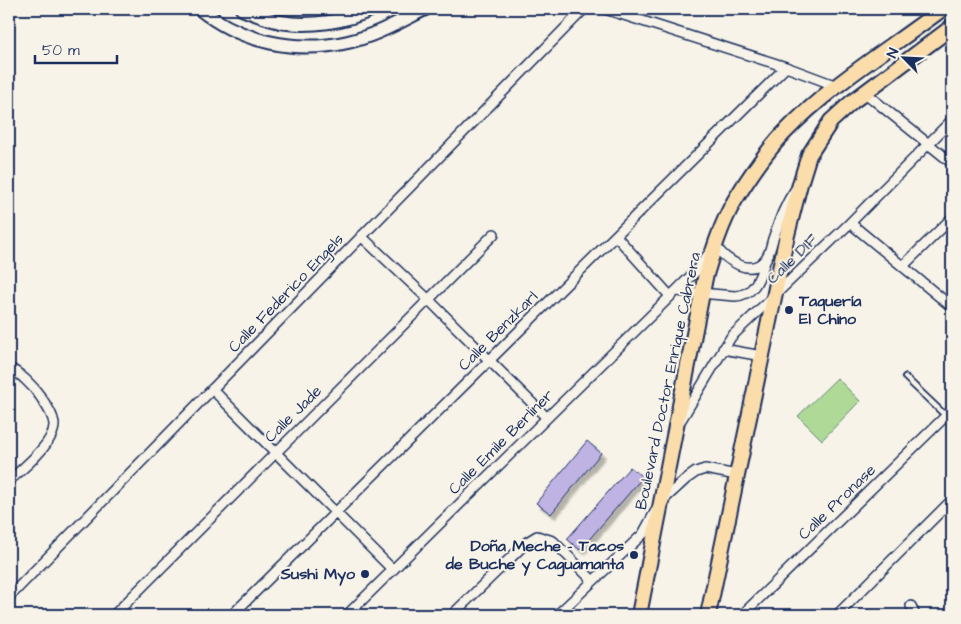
<svg xmlns="http://www.w3.org/2000/svg" width="961" height="624" viewBox="0 0 961 624" font-family="'Architects Daughter',sans-serif">
<style>
.green{fill:#aed997;stroke:#64847a}
.building{fill:#bfb3e4;stroke:#1b2f5e;filter:url(#shadow)}
.lines{fill:none;stroke-linecap:round;stroke-linejoin:round}
.lane-casing{stroke:#1b2f5e;stroke-width:8}
.street-casing{stroke:#1b2f5e;stroke-width:12}
.secondary-casing{stroke:#1b2f5e;stroke-width:16}
.primary-casing{stroke:#1b2f5e;stroke-width:18}
.lane{stroke:#f7f3e8;stroke-width:4.5}
.street{stroke:#f7f3e8;stroke-width:9}
.secondary{stroke:#f7f3e8;stroke-width:12}
.primary{stroke:#fbddab;stroke-width:14}
.poi-dot{fill:#1b2f5e;stroke:#f7f3e8;stroke-width:2}
.labels{text-anchor:middle;dominant-baseline:central;stroke-width:4;stroke-linejoin:round;paint-order:stroke}
.street-label{font-size:16px;fill:#1b2f5e;stroke:#f7f3e8}
.poi-label{font-size:16px;font-weight:bold;fill:#1b2f5e;stroke:#f7f3e8;text-anchor:end}
</style>
<defs>
<filter id="shadow"><feDropShadow dx="4.5" dy="4.5" stdDeviation="1" flood-color="#0004"/></filter>
</defs>
<rect width="100%" height="100%" fill="#f7f3e8"/>
<filter id="ink" filterUnits="userSpaceOnUse"><feTurbulence type="fractalNoise" baseFrequency=".02" numOctaves="2"/><feDisplacementMap in="SourceGraphic" scale="10" xChannelSelector="R" yChannelSelector="G"/><feConvolveMatrix kernelMatrix="1 2 1 2 8 2 1 2 1" color-interpolation-filters="sRGB"/></filter>
<g filter="url(#ink)">
<!-- green -->
<path class="green" d="M 837,378 L 860,401 L 822,440 L 798,416 Z"/>
<!-- building -->
<path class="building" d="M 587,441 L 601,453 L 551,514 L 536,503 Z
M 630,467 L 643,477 L 580,550 L 567,539 Z"/>
<g class="lines">
<!-- lane casing -->
<g class="lane-casing">
<path id="lane" d="M 905,377 L 946,416"/>
</g>
<!-- street casing -->
<g class="street-casing">
<path id="street" d="M 605,9 L 786,67 L 837,86
M 864,92 L 952,163
M 850,223 L 952,307
M 361,236 L 429,300 L 547,418
M 616,236 L 670,296
M 903,266 L 952,218
M 676,291 L 735,296 C 756,295 760,275 766,259
M 723,349 L 762,356
M 9,368 C 20,373 33,386 40,396 C 46,405 53,414 54,424 C 55,443 22,469 9,481
M 212,389 L 393,570
M 681,420 L 731,337 L 850,223 L 952,120
M 9,597 L 584,9
M 911,606 L 915,615
M 114,615 L 494,234
M 232,615 L 786,67
M 347,615 L 696,271 L 715,245 C 725,260 752,279 766,258 C 770,253 771,245 773,239 C 779,222 784,206 795,190
M 452,615 L 527,542 L 537,536 L 553,541 L 593,581
M 557,615 L 643,534 L 660,503 L 686,479 L 696,472 L 705,469 L 737,475
M 742,615 L 952,410
M 837,615 L 952,500"/>
</g>
<!-- secondary casing -->
<g class="secondary-casing">
<path id="secondary" d="M 200,9 C 241,42 296,54 348,42 C 375,36 401,21 425,9
M 242,9 C 254,14 267,19 280,22 C 310,27 345,22 373,9"/>
</g>
<!-- primary casing -->
<g class="primary-casing">
<path id="primary" d="M 639,615 L 705,278 C 713,251 721,224 735,200 C 749,177 765,153 784,133 C 830,85 889,49 942,9
M 708,615 L 787,235 L 800,184 L 809,155 L 831,121 L 852,102 L 952,27"/>
</g>
<!-- lane -->
<use href="#lane" class="lane"/>
<!-- street -->
<use href="#street" class="street"/>
<!-- secondary -->
<use href="#secondary" class="secondary"/>
<!-- primary -->
<use href="#primary" class="primary"/>
</g>
</g>
<!-- markers -->
<g class="poi-dot">
<circle cx="789" cy="310" r="5"/>
<circle cx="634" cy="555" r="5"/>
<circle cx="365" cy="574" r="5"/>
</g>
<g class="labels">
<!-- street labels -->
<g class="street-label">
<text transform="translate(792 259) rotate(-44)">Calle DIF</text>
<text transform="translate(286 293) rotate(-46)">Calle Federico Engels</text>
<text transform="translate(498 331) rotate(-45)">Calle Benzkarl</text>
<text transform="translate(668 381) rotate(-78)">Boulevard Doctor Enrique Cabrera</text>
<text transform="translate(293 414) rotate(-45)">Calle Jade</text>
<text transform="translate(501 442) rotate(-45)">Calle Emile Berliner</text>
<text transform="translate(837 502) rotate(-44)">Calle Pronase</text>
</g>
<!-- poi labels -->
<g class="poi-label">
<text x="799" y="301" text-anchor="start">Taquería<tspan x="799" dy="18">El Chino</tspan></text>
<text x="624" y="546">Doña Meche - Tacos<tspan x="624" dy="18">de Buche y Caguamanta</tspan></text>
<text x="355" y="574">Sushi Myo</text>
</g>
</g>
<!-- margin -->
<rect width="961" height="624" fill="none" stroke="#f7f3e8" stroke-width="30"/>
<rect x="15" y="15" width="931" height="594" fill="none" stroke="#1b2f5e" stroke-width="2" filter="url(#ink)"/>
<!-- north arrow -->
<g transform="translate(904 58) rotate(294)" stroke="#f7f3e8" stroke-width="4" paint-order="stroke">
<path d="M0-4L9 19L0 12L-9 19Z" fill="#1b2f5e"/>
<text y="-8" font-size="14" font-weight="bold" text-anchor="middle" fill="#1b2f5e">N</text>
</g>
<!-- scale -->
<path d="M35 55v8h82v-8" fill="none" stroke="#1b2f5e" stroke-width="2.5"/>
<text x="42" y="55" font-size="15" fill="#1b2f5e" stroke="#f7f3e8" stroke-width="4" paint-order="stroke">50 m</text>
</svg>
